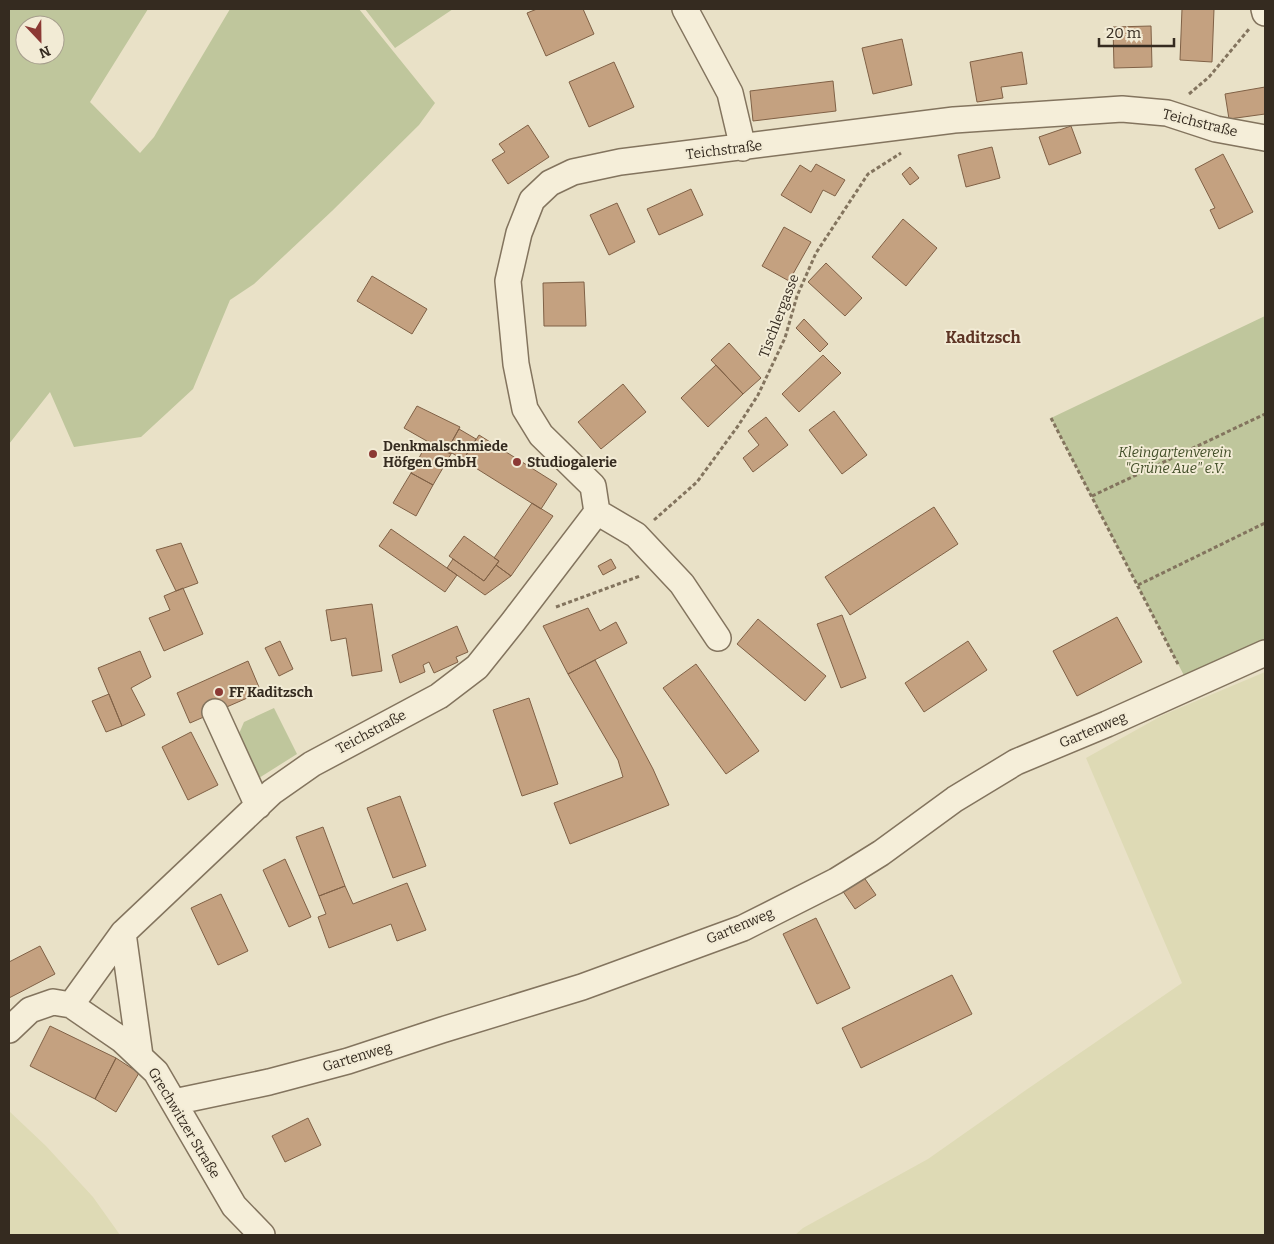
<svg xmlns="http://www.w3.org/2000/svg" width="1274" height="1244" viewBox="0 0 1274 1244" font-family="Bitter,serif">
<style>
.farmland{fill:#dedab5}
.green{fill:#bfc69c;fill-rule:evenodd}
.building{fill:#c4a180;stroke:#806146}
.lines{fill:none;stroke-linecap:round;stroke-linejoin:round}
.minor-casing{stroke:#83745e;stroke-width:28}
.path{stroke:#83745e;stroke-width:3;stroke-dasharray:4 2.5;stroke-linecap:butt}
.minor{stroke:#f5eed9;stroke-width:25}
.poi-dot{fill:#8c3934;stroke:#f2ebd5;stroke-width:2}
.labels{text-anchor:middle;dominant-baseline:central;stroke-width:4;stroke-linejoin:round;paint-order:stroke}
.street-label{font-size:14px;fill:#352b20;stroke:#f2ebd5}
.poi-label{font-size:14px;font-weight:bold;fill:#352b20;stroke:#f2ebd5;text-anchor:start}
.park-label{font-size:14px;font-style:italic;fill:#434f29;stroke:#f2ebd5}
.quarter-label{font-size:16px;font-weight:bold;fill:#5d3424;stroke:#f2ebd5}
</style>
<rect width="100%" height="100%" fill="#e9e1c7"/>
<!-- farmland -->
<path class="farmland" d="M 1265,672 L 1265,1235 L 795,1235 L 803,1228 L 928,1159 L 1026,1090 L 1182,983 L 1086,758 L 1163,715 Z
M 9,1111 L 46,1146 L 93,1197 L 120,1235 L 9,1235 Z"/>
<!-- green -->
<path class="green" d="M 9,9 L 148,9 L 90,102 L 140,153 L 154,137 L 230,9 L 359,9 L 435,103 L 419,125 L 332,211 L 254,284 L 230,300 L 193,389 L 141,437 L 74,447 L 50,392 L 9,444 ZM 25,25 L 55,25 L 55,55 L 25,55 Z
M 365,9 L 453,9 L 395,48 Z
M 1265,316 L 1265,652 L 1190,687 L 1051,418 Z
M 274,708 L 297,754 L 259,778 L 238,736 L 244,722 Z"/>
<!-- building -->
<path class="building" d="M 537,9 L 583,9 L 594,34 L 546,56 L 527,13 Z
M 1182,9 L 1214,9 L 1212,62 L 1180,60 Z
M 1151,26 L 1152,67 L 1114,68 L 1113,27 Z
M 902,39 L 912,85 L 873,94 L 862,48 Z
M 1022,52 L 1027,84 L 1001,87 L 1003,98 L 977,102 L 970,62 Z
M 614,62 L 634,107 L 589,127 L 569,82 Z
M 833,81 L 836,111 L 753,121 L 750,91 Z
M 1265,87 L 1265,114 L 1229,119 L 1225,94 Z
M 528,125 L 549,157 L 508,184 L 492,160 L 505,152 L 499,144 Z
M 1071,126 L 1081,153 L 1049,165 L 1039,137 Z
M 992,147 L 1000,178 L 966,187 L 958,155 Z
M 1223,154 L 1253,212 L 1219,229 L 1210,210 L 1215,208 L 1195,169 Z
M 816,164 L 845,180 L 835,196 L 823,190 L 811,213 L 781,195 L 800,165 L 811,172 Z
M 910,167 L 919,178 L 910,185 L 902,174 Z
M 691,189 L 703,215 L 659,235 L 647,209 Z
M 617,203 L 635,242 L 609,255 L 590,215 Z
M 903,219 L 937,248 L 906,286 L 872,257 Z
M 784,227 L 811,242 L 789,281 L 762,266 Z
M 826,263 L 862,298 L 845,316 L 808,282 Z
M 372,276 L 427,309 L 412,334 L 357,301 Z
M 584,282 L 586,326 L 544,326 L 543,283 Z
M 804,319 L 828,344 L 820,352 L 796,328 Z
M 729,343 L 761,378 L 743,394 L 711,360 Z
M 823,355 L 841,373 L 799,412 L 782,394 Z
M 716,365 L 743,394 L 708,427 L 681,398 Z
M 623,384 L 646,412 L 601,449 L 578,422 Z
M 417,406 L 460,427 L 446,452 L 404,428 Z
M 834,411 L 867,455 L 842,474 L 809,430 Z
M 766,417 L 788,445 L 753,472 L 743,458 L 759,445 L 748,431 Z
M 459,429 L 476,439 L 463,460 L 452,453 L 451,454 L 446,452 Z
M 479,435 L 557,484 L 541,509 L 463,460 Z
M 428,441 L 451,454 L 433,485 L 411,473 Z
M 411,473 L 433,485 L 416,516 L 393,503 Z
M 532,503 L 553,516 L 511,576 L 496,565 L 499,561 L 494,558 Z
M 934,507 L 958,544 L 850,615 L 825,577 Z
M 391,529 L 457,575 L 445,592 L 379,546 Z
M 464,536 L 499,561 L 484,581 L 449,556 Z
M 181,543 L 198,583 L 176,591 L 156,550 Z
M 453,559 L 484,581 L 496,565 L 511,576 L 485,595 L 447,568 Z
M 611,559 L 616,568 L 603,575 L 598,566 Z
M 183,588 L 203,634 L 164,651 L 149,618 L 170,610 L 164,596 Z
M 372,604 L 382,671 L 352,676 L 346,638 L 331,641 L 326,610 Z
M 588,608 L 600,631 L 616,622 L 627,643 L 568,674 L 543,626 Z
M 842,615 L 866,678 L 841,688 L 817,624 Z
M 1117,617 L 1142,662 L 1077,696 L 1053,651 Z
M 758,619 L 826,676 L 805,701 L 737,644 Z
M 457,626 L 468,652 L 456,657 L 458,662 L 434,673 L 429,662 L 423,665 L 425,672 L 400,683 L 392,655 Z
M 280,641 L 293,669 L 279,676 L 265,648 Z
M 968,641 L 987,670 L 924,712 L 905,683 Z
M 140,651 L 151,677 L 131,688 L 145,715 L 122,726 L 98,668 Z
M 595,660 L 653,769 L 669,805 L 570,844 L 554,803 L 623,777 L 618,760 L 568,674 Z
M 248,661 L 261,692 L 190,723 L 177,693 Z
M 696,664 L 759,751 L 726,774 L 663,688 Z
M 109,694 L 122,726 L 106,732 L 92,701 Z
M 529,698 L 558,784 L 522,796 L 493,710 Z
M 191,732 L 218,785 L 188,800 L 162,747 Z
M 400,796 L 426,866 L 393,878 L 367,808 Z
M 323,827 L 345,886 L 319,896 L 296,837 Z
M 285,859 L 311,917 L 289,927 L 263,870 Z
M 863,876 L 876,895 L 855,909 L 842,890 Z
M 407,883 L 426,930 L 397,941 L 391,924 L 329,948 L 318,917 L 326,914 L 319,896 L 345,886 L 353,904 Z
M 221,894 L 248,951 L 218,965 L 191,908 Z
M 816,918 L 850,988 L 817,1004 L 783,934 Z
M 40,946 L 55,974 L 9,998 L 9,962 Z
M 952,975 L 972,1014 L 861,1068 L 842,1028 Z
M 50,1026 L 116,1058 L 95,1099 L 30,1066 Z
M 116,1058 L 139,1073 L 116,1112 L 95,1099 Z
M 308,1118 L 321,1145 L 285,1162 L 272,1136 Z"/>
<g class="lines">
<!-- minor casing -->
<g class="minor-casing">
<path id="minor" d="M 685,9 L 730,93 L 743,148
M 1264,9 L 1265,13
M 597,512 L 636,535 L 682,584 L 718,638
M 215,712 L 258,806
M 123,933 L 140,1056
M 71,1005 L 123,933 L 272,792 L 312,764 L 439,696 L 477,667 L 513,622 L 597,512 L 593,486 L 541,435 L 525,409 L 516,364 L 508,281 L 519,233 L 532,200 L 550,183 L 573,172 L 620,162 L 954,120 L 1122,109 L 1167,113 L 1216,129 L 1265,138
M 9,1030 L 30,1010 L 53,1002 L 71,1005 L 122,1040 L 156,1072 L 234,1206 L 262,1235
M 174,1102 L 269,1082 L 348,1061 L 442,1030 L 582,987 L 743,928 L 836,881 L 881,853 L 955,799 L 1016,762 L 1107,724 L 1265,653"/>
</g>
<!-- path -->
<path class="path" d="M 1189,94 L 1209,77 L 1249,29
M 1051,418 L 1179,666
M 1092,496 L 1265,414
M 654,520 L 697,482 L 738,426 L 758,395 L 785,338 L 797,296 L 816,253 L 868,174 L 901,153
M 1138,585 L 1265,523
M 556,607 L 640,576"/>
<!-- minor -->
<use href="#minor" class="minor"/>
</g>
<!-- markers -->
<g class="poi-dot">
<circle cx="373" cy="454" r="5"/>
<circle cx="517" cy="462" r="5"/>
<circle cx="219" cy="692" r="5"/>
</g>
<g class="labels">
<!-- street labels -->
<g class="street-label">
<text transform="translate(1200 123) rotate(14)">Teichstraße</text>
<text transform="translate(724 150) rotate(-7)">Teichstraße</text>
<text transform="translate(779 316) rotate(-69)">Tischlergasse</text>
<text transform="translate(1093 730) rotate(-23)">Gartenweg</text>
<text transform="translate(371 732) rotate(-28)">Teichstraße</text>
<text transform="translate(740 926) rotate(-23)">Gartenweg</text>
<text transform="translate(357 1057) rotate(-17)">Gartenweg</text>
<text transform="translate(184 1123) rotate(59)">Grechwitzer Straße</text>
</g>
<!-- poi labels -->
<g class="poi-label">
<text x="383" y="446">Denkmalschmiede<tspan x="383" dy="16">Höfgen GmbH</tspan></text>
<text x="527" y="462">Studiogalerie</text>
<text x="229" y="692">FF Kaditzsch</text>
</g>
<!-- park labels -->
<g class="park-label">
<text x="1175" y="452">Kleingartenverein<tspan x="1175" dy="16">"Grüne Aue" e.V.</tspan></text>
</g>
<!-- quarter labels -->
<g class="quarter-label">
<text x="983" y="337">Kaditzsch</text>
</g>
</g>
<!-- border -->
<rect width="1274" height="1244" fill="none" stroke="#352b20" stroke-width="20"/>
<!-- north arrow -->
<g transform="translate(40 40) rotate(158)"><circle r="24" fill="#f2ebd5" stroke="#a69e8d"/>
<path d="M0-4L9 19L0 12L-9 19Z" fill="#8c3934"/>
<text y="-8" font-size="14" font-weight="bold" text-anchor="middle" fill="#352b20">N</text>
</g>
<!-- scale -->
<path d="M1099 38v8h75v-8" fill="none" stroke="#352b20" stroke-width="2.5"/>
<text x="1106" y="38" font-size="15" fill="#352b20" stroke="#f2ebd5" stroke-width="4" paint-order="stroke">20 m</text>
</svg>
